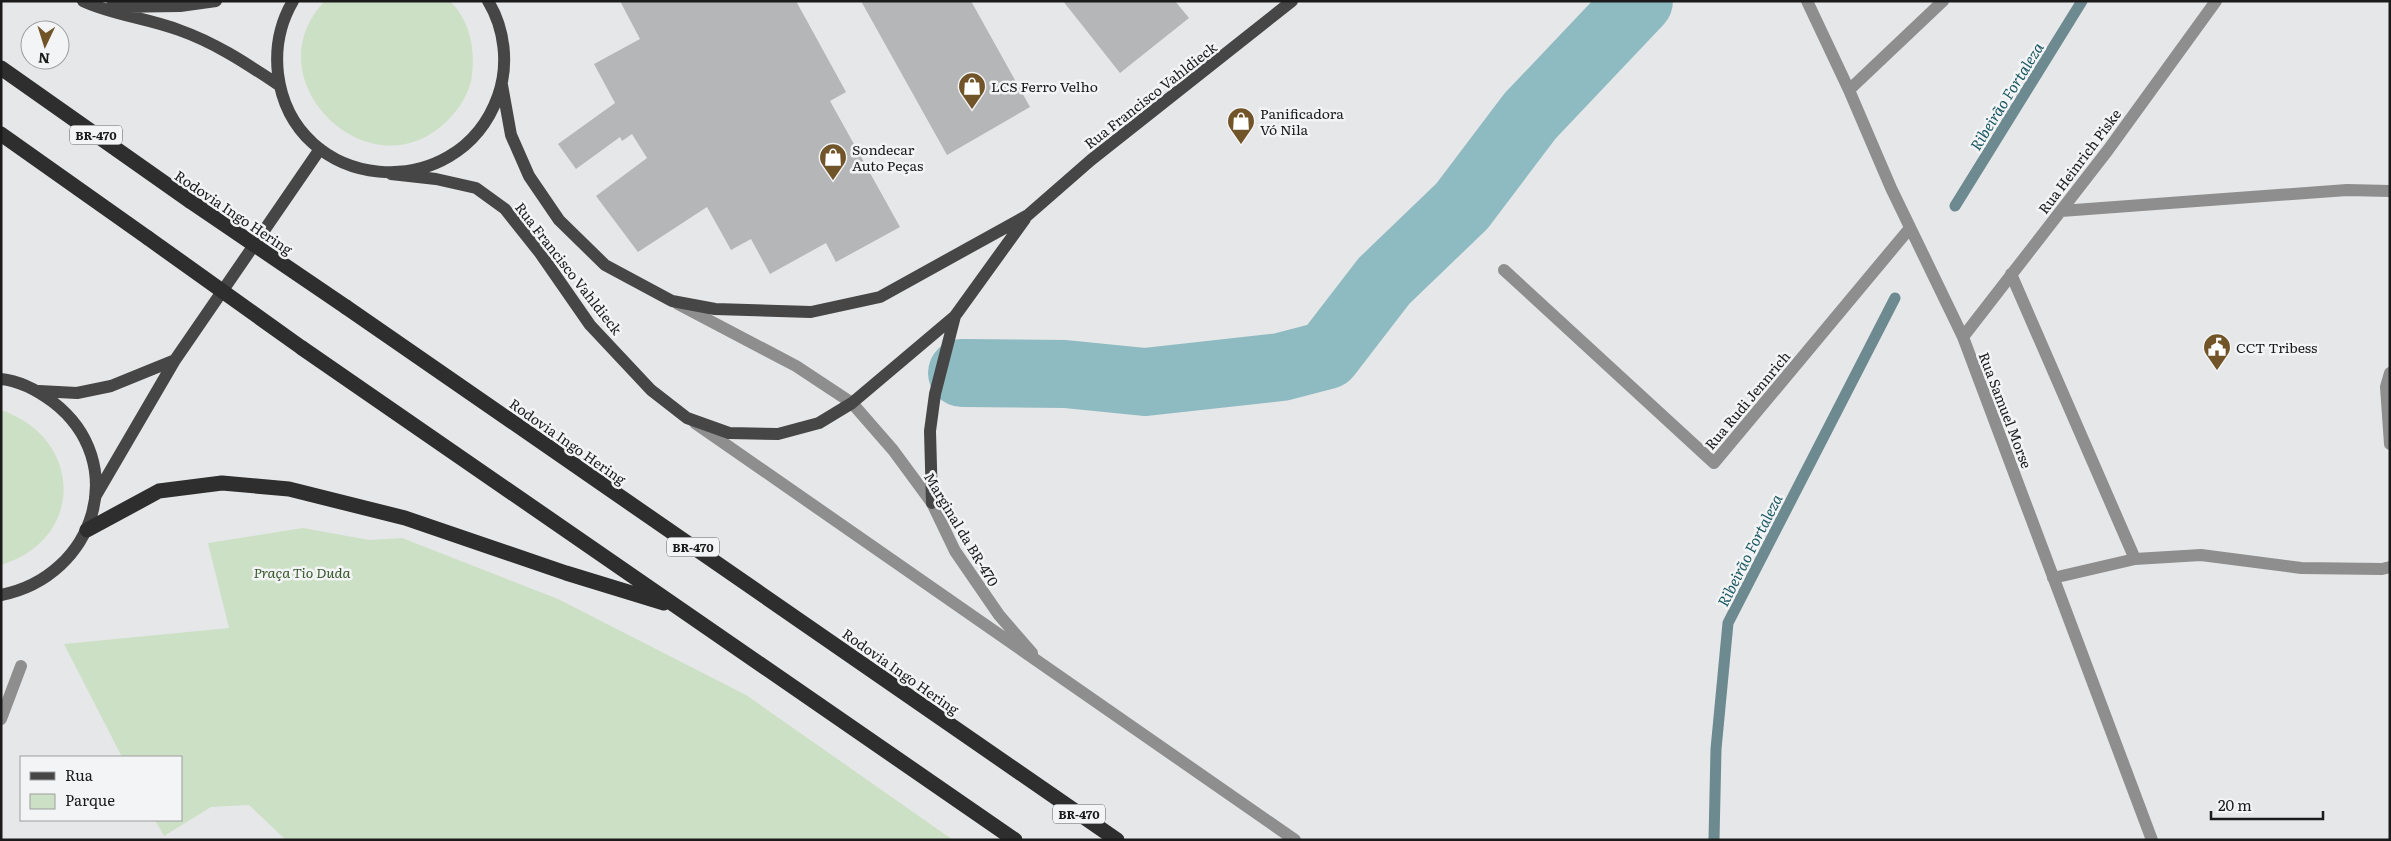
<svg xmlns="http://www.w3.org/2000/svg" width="2391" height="841" viewBox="0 0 2391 841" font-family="Literata,serif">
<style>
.green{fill:#cce0c5}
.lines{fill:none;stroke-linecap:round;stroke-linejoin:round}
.stream{stroke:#6c8a90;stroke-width:11}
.river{stroke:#8ebac2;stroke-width:68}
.building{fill:#b5b6b7}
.minor{stroke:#8e8e8e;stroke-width:12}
.major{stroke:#474646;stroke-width:12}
.highway{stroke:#2f2e2e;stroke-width:15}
.highway-bridge{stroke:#2f2e2e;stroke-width:15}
.labels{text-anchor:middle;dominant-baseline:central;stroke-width:5;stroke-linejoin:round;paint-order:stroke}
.shield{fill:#f3f4f5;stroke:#5c5c5c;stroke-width:1}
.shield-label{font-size:12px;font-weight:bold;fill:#1b1b1b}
.poi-label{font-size:14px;fill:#1b1b1b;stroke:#f3f4f5;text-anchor:start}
.street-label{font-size:14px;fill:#1b1b1b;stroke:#f3f4f5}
.park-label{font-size:14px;font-style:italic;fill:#39582c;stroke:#f3f4f5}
.water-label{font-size:15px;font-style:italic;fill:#1a5862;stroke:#f3f4f5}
</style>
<rect width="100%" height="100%" fill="#e6e7e8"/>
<!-- green -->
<path class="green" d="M 325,1 L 450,1 C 470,21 475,48 472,75 C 470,93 459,109 447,121 C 371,197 249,79 325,1 Z
M 1,410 C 83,438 86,539 1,565 Z
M 303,528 L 369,540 L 402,538 L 558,599 L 746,695 L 953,840 L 286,840 L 249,805 L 211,807 L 164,836 L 155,820 L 181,820 L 181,757 L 122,757 L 64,644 L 229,628 L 208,543 Z"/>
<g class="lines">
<!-- stream -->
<path class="stream" d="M 1955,206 L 2082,1
M 1714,840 L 1716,749 L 1728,623 L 1895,298"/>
<!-- river -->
<path class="river" d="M 962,373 L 1065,374 L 1145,382 L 1281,367 L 1327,355 L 1384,281 L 1462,206 L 1530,116 L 1639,1"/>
</g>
<!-- building -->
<path class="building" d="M 620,1 L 796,1 L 846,92 L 830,101 L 900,227 L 836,262 L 826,243 L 770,274 L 751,239 L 731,250 L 707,207 L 638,252 L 596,196 L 647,158 L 632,134 L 622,141 L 620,137 L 576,169 L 558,144 L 615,103 L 594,64 L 640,39 Z
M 861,1 L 971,1 L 1030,107 L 947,155 Z
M 1063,1 L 1175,1 L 1189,18 L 1120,73 Z"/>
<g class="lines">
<!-- minor -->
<path class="minor" d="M 1807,1 L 1849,90 L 1891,188 L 1963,337 L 2152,840
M 1849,90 L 1943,1
M 2061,211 L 2347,190 L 2390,191
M 1504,270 L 1714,463 L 1910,228
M 2011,274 L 2135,559
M 678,304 L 796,366 L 852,403 L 893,450 L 932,503 L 955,551 L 999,615 L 1032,653
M 1963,337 L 2108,150 L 2216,1
M 2390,373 L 2386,387 L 2390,444
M 695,423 L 1295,840
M 2053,578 L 2135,559 L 2201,555 L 2301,568 L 2382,569 L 2390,567
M 1,719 L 21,666"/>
<!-- major -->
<path class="major" d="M 83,1 C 113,15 147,18 179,30 C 216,43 247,64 279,85
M 293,1 C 280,23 275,48 278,74 C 293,193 458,208 498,96 C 509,65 505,29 488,1
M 111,7 L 180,6 L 216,1
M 502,85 L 511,135 L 529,176 L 559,220 L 605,265 L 672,301 L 715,309 L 811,312 L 880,297 L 1028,215 L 1091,160 L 1292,1
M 391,174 L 436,179 L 476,188 L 505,209 L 540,253 L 590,325 L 651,390 L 687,418 L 729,433 L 778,434 L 819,423 L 852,403 L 955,316 L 1025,219
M 1,379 C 21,381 37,390 53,402 C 131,462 96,576 1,595
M 39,391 L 77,393 L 111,386 L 175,360
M 95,497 L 175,360 L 320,149
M 932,503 L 930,431 L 935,394 L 955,316"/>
<!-- highway -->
<path class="highway" d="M 1,68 L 190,201
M 1,134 L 148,238
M 346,307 L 1117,840
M 302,348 L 1015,840
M 87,530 L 159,491 L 222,483 L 289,489 L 405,518 L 566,573 L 664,603"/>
<!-- highway-bridge -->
<path class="highway-bridge" d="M 190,201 L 346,307
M 148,238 L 302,348"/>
</g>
<!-- icons -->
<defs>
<g id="shop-pin" transform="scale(1.4375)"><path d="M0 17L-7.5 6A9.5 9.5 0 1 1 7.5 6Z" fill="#725429" stroke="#f3f4f5"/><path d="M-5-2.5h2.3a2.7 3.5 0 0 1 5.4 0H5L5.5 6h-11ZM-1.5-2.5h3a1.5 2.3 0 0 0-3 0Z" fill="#fff"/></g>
<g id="civic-pin" transform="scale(1.4375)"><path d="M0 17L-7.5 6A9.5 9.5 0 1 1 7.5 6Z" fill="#725429" stroke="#f3f4f5"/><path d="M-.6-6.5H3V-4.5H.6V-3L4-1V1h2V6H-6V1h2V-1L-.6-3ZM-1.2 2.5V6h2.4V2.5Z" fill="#fff"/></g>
</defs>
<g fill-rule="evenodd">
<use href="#shop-pin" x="972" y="86"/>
<use href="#shop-pin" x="1241" y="121"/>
<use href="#shop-pin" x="833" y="157"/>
<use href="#civic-pin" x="2217" y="347"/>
</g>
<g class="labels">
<!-- shield labels -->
<g class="shield">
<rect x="70" y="125.5" width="52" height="19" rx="4"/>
<rect x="667" y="537.5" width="52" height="19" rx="4"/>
<rect x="1053" y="804.5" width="52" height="19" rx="4"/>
</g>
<g class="shield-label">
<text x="96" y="135">BR-470</text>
<text x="693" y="547">BR-470</text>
<text x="1079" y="814">BR-470</text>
</g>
<!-- poi labels -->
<g class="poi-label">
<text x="991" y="86">LCS Ferro Velho</text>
<text x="1260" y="113">Panificadora<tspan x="1260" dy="16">Vó Nila</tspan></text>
<text x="852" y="149">Sondecar<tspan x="852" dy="16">Auto Peças</tspan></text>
<text x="2236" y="347">CCT Tribess</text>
</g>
<!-- street labels -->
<g class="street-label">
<text transform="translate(1150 95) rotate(-38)">Rua Francisco Vahldieck</text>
<text transform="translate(2079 161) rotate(-53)">Rua Heinrich Piske</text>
<text transform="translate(234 212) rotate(34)">Rodovia Ingo Hering</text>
<text transform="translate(569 268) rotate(52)">Rua Francisco Vahldieck</text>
<text transform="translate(1747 400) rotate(-50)">Rua Rudi Jennrich</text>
<text transform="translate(2006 410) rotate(69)">Rua Samuel Morse</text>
<text transform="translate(568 441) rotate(35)">Rodovia Ingo Hering</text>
<text transform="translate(962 529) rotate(59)">Marginal da BR-470</text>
<text transform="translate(901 671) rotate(35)">Rodovia Ingo Hering</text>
</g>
<!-- park labels -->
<g class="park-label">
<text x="302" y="572">Praça Tio Duda</text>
</g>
<!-- water labels -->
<g class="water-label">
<text transform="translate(2006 96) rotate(-58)">Ribeirão Fortaleza</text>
<text transform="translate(1749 550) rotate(-63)">Ribeirão Fortaleza</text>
</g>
</g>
<!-- border -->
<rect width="2391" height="841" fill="none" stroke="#1b1b1b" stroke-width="5"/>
<!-- legend -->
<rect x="20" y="756" width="162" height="65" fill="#f3f4f5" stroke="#9d9d9e"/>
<rect x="30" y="772" width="25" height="8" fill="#474646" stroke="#9d9d9e"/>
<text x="65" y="781" font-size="15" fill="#1b1b1b">Rua</text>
<rect x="30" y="794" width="25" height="15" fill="#cce0c5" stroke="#9d9d9e"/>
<text x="65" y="806" font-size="15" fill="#1b1b1b">Parque</text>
<!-- north arrow -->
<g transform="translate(45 45) rotate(184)"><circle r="24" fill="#f3f4f5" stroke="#9d9d9e"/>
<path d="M0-4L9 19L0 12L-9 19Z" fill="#725429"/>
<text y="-8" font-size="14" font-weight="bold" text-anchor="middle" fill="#1b1b1b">N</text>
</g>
<!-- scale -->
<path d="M2211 811v8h112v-8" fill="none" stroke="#1b1b1b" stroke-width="2.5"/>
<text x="2218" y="811" font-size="15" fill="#1b1b1b" stroke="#f3f4f5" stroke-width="4" paint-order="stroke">20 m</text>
</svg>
